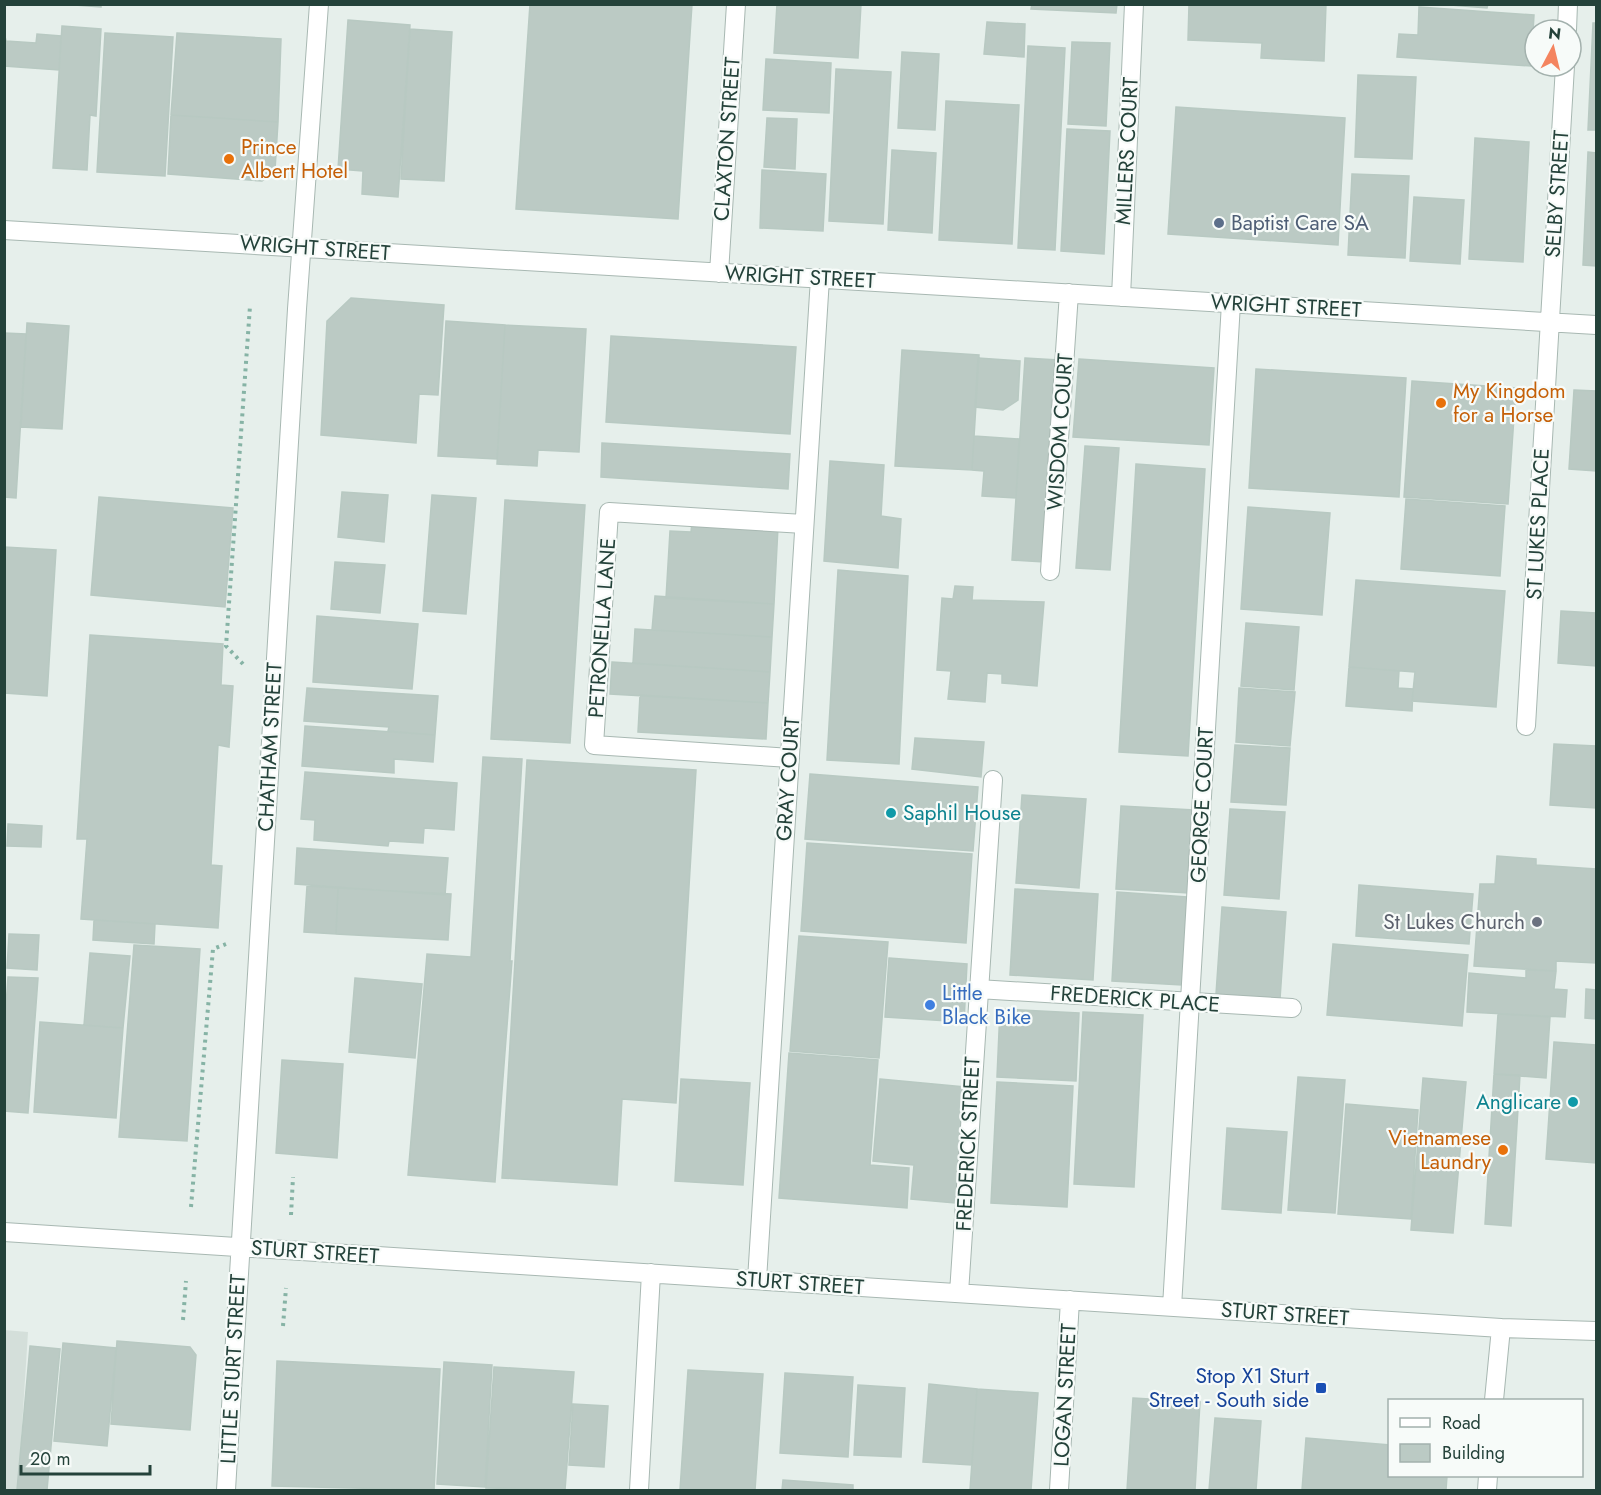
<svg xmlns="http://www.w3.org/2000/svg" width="1601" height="1495" viewBox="0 0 1601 1495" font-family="Jost,sans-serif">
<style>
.built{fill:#d4dfda}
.building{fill:#bbcac4;stroke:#b8c9c2;stroke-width:1.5}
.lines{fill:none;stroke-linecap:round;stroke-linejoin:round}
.minor-casing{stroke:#a8b8b2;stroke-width:20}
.path{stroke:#86b3a5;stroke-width:4;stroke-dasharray:3 4.5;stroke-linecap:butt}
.minor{stroke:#fff;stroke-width:18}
.food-dot{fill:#e8710a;stroke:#f7fbf9;stroke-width:2}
.service-dot{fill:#5c6f8a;stroke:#f7fbf9;stroke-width:2}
.culture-dot{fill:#0f9aa8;stroke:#f7fbf9;stroke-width:2}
.worship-dot{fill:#6b7280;stroke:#f7fbf9;stroke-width:2}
.shop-dot{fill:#3f7fe0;stroke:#f7fbf9;stroke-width:2}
.transit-dot{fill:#1a4fb4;stroke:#f7fbf9;stroke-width:2}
.labels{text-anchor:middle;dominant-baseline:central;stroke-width:4.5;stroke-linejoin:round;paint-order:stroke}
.street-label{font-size:21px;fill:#24423a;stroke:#f7fbf9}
.food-label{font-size:21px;fill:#c56008;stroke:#f7fbf9;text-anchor:start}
.service-label{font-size:21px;fill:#4e5e75;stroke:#f7fbf9;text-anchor:start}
.culture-label{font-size:21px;fill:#0d838f;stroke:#f7fbf9;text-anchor:start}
.worship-label{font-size:21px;fill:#5b616d;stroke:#f7fbf9;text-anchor:end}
.shop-label{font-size:21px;fill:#366cbe;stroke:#f7fbf9;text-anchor:start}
.transit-label{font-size:21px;fill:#164399;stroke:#f7fbf9;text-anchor:end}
</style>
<rect width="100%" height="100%" fill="#e6efeb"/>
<!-- built -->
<path class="built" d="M 4,1330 L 28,1332 L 18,1490 L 5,1490 Z"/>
<!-- building -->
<path class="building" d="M 61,4 L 101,4 L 101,7 Z
M 530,4 L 692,4 L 678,219 L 516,209 Z
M 777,4 L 861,4 L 858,58 L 774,53 Z
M 1032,4 L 1117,4 L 1116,13 L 1031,9 Z
M 1189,4 L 1326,4 L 1324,61 L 1261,58 L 1262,43 L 1188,40 Z
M 1438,4 L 1488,4 L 1487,8 Z
M 1419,7 L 1534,15 L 1531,66 L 1397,57 L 1399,34 L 1418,35 Z
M 348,20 L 410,25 L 398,197 L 362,194 L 363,171 L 338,169 Z
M 987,22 L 1025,24 L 1024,57 L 984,54 Z
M 1593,23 L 1596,23 L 1596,130 L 1588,130 Z
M 62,26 L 101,29 L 96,116 L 90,115 L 87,170 L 53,168 Z
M 410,29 L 452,32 L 444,181 L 401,179 Z
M 4,32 L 6,41 L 36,43 L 37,34 L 61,36 L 59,70 L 4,66 Z
M 105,33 L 173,37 L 165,176 L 97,172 Z
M 177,33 L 281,39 L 278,122 L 171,115 Z
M 1072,42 L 1110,43 L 1106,126 L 1068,124 Z
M 1028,46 L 1065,48 L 1055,250 L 1018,248 Z
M 902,52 L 939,54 L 935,130 L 898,128 Z
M 766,59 L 831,63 L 829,113 L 763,110 Z
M 836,69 L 891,72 L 883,224 L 829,221 Z
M 1358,75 L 1416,77 L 1412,159 L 1355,157 Z
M 946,101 L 1019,105 L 1012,244 L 939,240 Z
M 1176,107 L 1345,118 L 1338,245 L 1168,234 Z
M 171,115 L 278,122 L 275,170 L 262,181 L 168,174 Z
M 767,118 L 797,119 L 795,169 L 764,167 Z
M 1067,129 L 1110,131 L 1104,254 L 1061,251 Z
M 1475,138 L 1529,142 L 1523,262 L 1469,259 Z
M 892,150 L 936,153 L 932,233 L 888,230 Z
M 1588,152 L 1596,153 L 1596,266 L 1583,265 Z
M 762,170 L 826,174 L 823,231 L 760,228 Z
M 1352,174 L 1409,176 L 1405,258 L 1348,255 Z
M 1414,197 L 1464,200 L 1460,264 L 1410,261 Z
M 351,298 L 444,305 L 438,395 L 419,394 L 416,443 L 321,435 L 327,321 Z
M 446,321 L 505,325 L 497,459 L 438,456 Z
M 27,323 L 69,326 L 62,429 L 21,427 Z
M 505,325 L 586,329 L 579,452 L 538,450 L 537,466 L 497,464 Z
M 4,333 L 26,334 L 16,498 L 4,497 Z
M 611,336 L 796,347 L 790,434 L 606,422 Z
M 902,350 L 979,355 L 972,470 L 895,466 Z
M 978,358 L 1020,361 L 1018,400 L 1003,410 L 975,407 Z
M 1025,358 L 1058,360 L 1044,562 L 1012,560 Z
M 1079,359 L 1214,368 L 1209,445 L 1073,437 Z
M 1256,369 L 1406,378 L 1399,497 L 1249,488 Z
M 1412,381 L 1516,388 L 1508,504 L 1404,497 Z
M 1574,390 L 1596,391 L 1596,471 L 1569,469 Z
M 974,436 L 1019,439 L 1016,498 L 982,496 L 984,471 L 972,470 Z
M 602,443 L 790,454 L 788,489 L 601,477 Z
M 1085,446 L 1119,448 L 1110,570 L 1076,568 Z
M 830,461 L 884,465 L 881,516 L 901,519 L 898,568 L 824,561 Z
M 1136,464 L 1205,469 L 1188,756 L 1119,752 Z
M 342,492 L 388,495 L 384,542 L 338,537 Z
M 432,495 L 476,498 L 466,614 L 423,611 Z
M 99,497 L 233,508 L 225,607 L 91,595 Z
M 1406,499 L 1505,506 L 1500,576 L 1401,569 Z
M 505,500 L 585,505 L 570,743 L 491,739 Z
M 1248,507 L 1330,513 L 1322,615 L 1241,609 Z
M 692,522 L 778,527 L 774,604 L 666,598 L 670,531 L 691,532 Z
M 4,547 L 56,550 L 47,696 L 4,693 Z
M 335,562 L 385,565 L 380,613 L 331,609 Z
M 838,570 L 908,576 L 899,764 L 827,760 Z
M 1356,580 L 1505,591 L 1496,707 L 1412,701 L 1415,672 L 1349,667 Z
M 955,586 L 973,587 L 972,600 L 1044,602 L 1037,686 L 1002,683 L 1002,674 L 987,673 L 985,702 L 948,699 L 951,671 L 937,670 L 942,598 L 953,599 Z
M 655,596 L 774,604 L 772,637 L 652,630 Z
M 1561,611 L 1596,613 L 1596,666 L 1558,663 Z
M 317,616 L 418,624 L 412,689 L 313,682 Z
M 1246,623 L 1299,627 L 1294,690 L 1241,686 Z
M 635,629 L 772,637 L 770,672 L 633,663 Z
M 90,635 L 223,644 L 221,685 L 233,686 L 229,747 L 218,745 L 211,865 L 222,866 L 218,928 L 81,919 L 87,839 L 77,839 Z
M 612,662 L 770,672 L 768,703 L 610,694 Z
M 1349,667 L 1399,671 L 1398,688 L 1413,689 L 1412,711 L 1346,706 Z
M 307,688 L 438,696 L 435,735 L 388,731 L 389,727 L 304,721 Z
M 1239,688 L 1295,692 L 1290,746 L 1236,742 Z
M 640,695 L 768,703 L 766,739 L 638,732 Z
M 305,726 L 435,735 L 433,762 L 394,759 L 394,773 L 302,766 Z
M 915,738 L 984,742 L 981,777 L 912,769 Z
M 1554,744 L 1596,746 L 1596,808 L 1550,805 Z
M 1235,745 L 1290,748 L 1286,805 L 1231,802 Z
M 483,757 L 522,759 L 510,961 L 512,961 L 495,1182 L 408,1175 L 427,954 L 471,957 Z
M 527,760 L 696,770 L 676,1103 L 622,1099 L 617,1185 L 502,1178 Z
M 305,772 L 457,783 L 454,830 L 424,828 L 423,843 L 389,841 L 388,846 L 314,840 L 315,820 L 301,819 Z
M 810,774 L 978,787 L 973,851 L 805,839 Z
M 1022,795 L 1086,799 L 1079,888 L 1016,883 Z
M 1121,806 L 1194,810 L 1189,893 L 1116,889 Z
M 1230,809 L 1285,812 L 1279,899 L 1224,895 Z
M 8,824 L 42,826 L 41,847 L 7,846 Z
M 807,843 L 972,854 L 966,943 L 801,931 Z
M 297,848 L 448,858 L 445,895 L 295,884 Z
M 1497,856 L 1536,859 L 1536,865 L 1596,869 L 1596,963 L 1556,961 L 1556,971 L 1474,966 L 1480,884 L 1495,884 Z
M 1359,885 L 1473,894 L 1469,944 L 1356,936 Z
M 307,886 L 338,888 L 336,934 L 304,932 Z
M 338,888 L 451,894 L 448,940 L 336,934 Z
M 1015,889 L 1098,894 L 1093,980 L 1010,975 Z
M 1117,892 L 1187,897 L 1182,985 L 1112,981 Z
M 1222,907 L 1286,912 L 1280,999 L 1216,994 Z
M 94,920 L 155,924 L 154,944 L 93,940 Z
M 9,934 L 39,935 L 37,970 L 7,968 Z
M 799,936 L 888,942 L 879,1058 L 790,1051 Z
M 1333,944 L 1468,955 L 1462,1026 L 1327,1015 Z
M 134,945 L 200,949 L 187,1141 L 119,1137 Z
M 90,953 L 130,956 L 123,1028 L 84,1025 Z
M 889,958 L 967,964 L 964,1022 L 885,1017 Z
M 1526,970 L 1556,971 L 1554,989 L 1567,990 L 1565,1017 L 1467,1012 L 1469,973 L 1526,978 Z
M 8,977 L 38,978 L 28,1113 L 4,1111 L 4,1034 Z
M 355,978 L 422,984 L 415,1058 L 349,1052 Z
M 1586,989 L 1596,990 L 1596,1019 L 1585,1018 Z
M 1000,1009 L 1079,1013 L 1076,1081 L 997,1077 Z
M 1083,1012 L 1143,1015 L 1134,1187 L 1074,1184 Z
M 1498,1014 L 1550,1017 L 1546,1078 L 1494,1074 Z
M 40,1022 L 123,1028 L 116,1118 L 34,1112 Z
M 1554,1042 L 1596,1045 L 1596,1163 L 1546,1159 Z
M 789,1053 L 878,1060 L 870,1165 L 909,1168 L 907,1208 L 779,1198 Z
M 282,1060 L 343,1064 L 337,1158 L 276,1153 Z
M 1494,1074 L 1520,1075 L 1511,1226 L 1485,1224 Z
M 1298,1077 L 1345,1080 L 1335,1213 L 1288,1210 Z
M 1423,1078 L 1466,1082 L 1453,1233 L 1411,1230 Z
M 681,1079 L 750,1083 L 743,1185 L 675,1181 Z
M 880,1079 L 965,1087 L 955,1203 L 911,1199 L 914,1165 L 873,1161 Z
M 997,1082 L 1073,1086 L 1067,1207 L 991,1203 Z
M 1346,1104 L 1418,1110 L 1411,1219 L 1338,1214 Z
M 1227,1128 L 1287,1132 L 1281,1213 L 1222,1209 Z
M 117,1341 L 190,1347 L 196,1355 L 190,1430 L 111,1424 Z
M 63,1343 L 116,1348 L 107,1446 L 54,1441 Z
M 30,1346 L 60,1349 L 47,1490 L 17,1490 Z
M 277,1361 L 440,1369 L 434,1490 L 272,1486 Z
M 444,1362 L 492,1365 L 485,1487 L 437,1484 Z
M 494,1367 L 574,1372 L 565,1490 L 486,1488 Z
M 688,1370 L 763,1374 L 755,1490 L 680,1490 Z
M 785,1373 L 853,1377 L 848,1457 L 780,1453 Z
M 929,1384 L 977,1389 L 972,1465 L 923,1462 Z
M 858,1385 L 905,1388 L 901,1457 L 854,1455 Z
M 977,1389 L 1038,1393 L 1031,1490 L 970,1490 Z
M 1133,1398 L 1200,1402 L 1195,1490 L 1127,1490 Z
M 573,1404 L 608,1406 L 604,1467 L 569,1465 Z
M 1215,1418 L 1261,1421 L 1256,1490 L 1231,1488 L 1231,1490 L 1209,1490 Z
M 1306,1438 L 1390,1445 L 1390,1476 L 1447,1476 L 1446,1490 L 1302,1490 Z
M 783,1480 L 853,1485 L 853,1490 L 782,1490 Z"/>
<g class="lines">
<!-- minor casing -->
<g class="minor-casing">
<path id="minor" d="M 1567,30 L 1568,4
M 4,230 L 1596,325
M 719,273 L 736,4
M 1121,297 L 1134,4
M 1050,571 L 1069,293
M 1526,726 L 1565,66
M 790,758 L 594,745 L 609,512 L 804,524
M 978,989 L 1292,1008
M 4,1232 L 1501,1328 L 1596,1331
M 757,1280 L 820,278
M 959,1293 L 993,780
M 1172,1307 L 1231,303
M 1494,1400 L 1501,1328
M 226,1490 L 297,309 L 319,4
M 639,1490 L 651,1273
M 1059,1490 L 1070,1300
M 1487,1490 L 1488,1476"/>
</g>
<!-- path -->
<path class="path" d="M 243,664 L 226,646 L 250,306
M 191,1207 L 213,949 L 226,944
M 291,1215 L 293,1177
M 183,1320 L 186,1281
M 283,1326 L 286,1288"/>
<!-- minor -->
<use href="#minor" class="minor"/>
</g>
<!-- markers -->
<g class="food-dot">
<circle cx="229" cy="159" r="6"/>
<circle cx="1441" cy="403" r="6"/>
<circle cx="1503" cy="1150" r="6"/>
</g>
<circle class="service-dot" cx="1219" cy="223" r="6"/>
<g class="culture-dot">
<circle cx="891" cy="813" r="6"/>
<circle cx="1573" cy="1102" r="6"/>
</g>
<circle class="worship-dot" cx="1537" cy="922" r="6"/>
<circle class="shop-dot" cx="930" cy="1005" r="6"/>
<rect class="transit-dot" x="1315" y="1382" width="12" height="12" rx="3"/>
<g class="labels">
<!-- street labels -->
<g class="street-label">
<text transform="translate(727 139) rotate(-86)">CLAXTON STREET</text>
<text transform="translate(1127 151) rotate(-87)">MILLERS COURT</text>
<text transform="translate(1557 194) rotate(-86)">SELBY STREET</text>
<text transform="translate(315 248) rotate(4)">WRIGHT STREET</text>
<text transform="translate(800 277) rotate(3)">WRIGHT STREET</text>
<text transform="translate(1286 306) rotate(3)">WRIGHT STREET</text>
<text transform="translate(1060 432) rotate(-86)">WISDOM COURT</text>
<text transform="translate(1538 524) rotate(-87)">ST LUKES PLACE</text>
<text transform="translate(602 628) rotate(-86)">PETRONELLA LANE</text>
<text transform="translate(270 747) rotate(-87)">CHATHAM STREET</text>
<text transform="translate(788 779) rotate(-86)">GRAY COURT</text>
<text transform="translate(1202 805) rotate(-87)">GEORGE COURT</text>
<text transform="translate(1135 999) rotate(4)">FREDERICK PLACE</text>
<text transform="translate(968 1144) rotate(-87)">FREDERICK STREET</text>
<text transform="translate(315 1252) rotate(4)">STURT STREET</text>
<text transform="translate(800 1283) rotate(4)">STURT STREET</text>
<text transform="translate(1285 1314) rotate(4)">STURT STREET</text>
<text transform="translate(233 1369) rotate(-87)">LITTLE STURT STREET</text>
<text transform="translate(1065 1395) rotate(-87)">LOGAN STREET</text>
</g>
<!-- food labels -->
<g class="food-label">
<text x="241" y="147">Prince<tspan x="241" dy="24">Albert Hotel</tspan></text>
<text x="1453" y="391">My Kingdom<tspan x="1453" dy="24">for a Horse</tspan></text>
<text x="1491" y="1138" text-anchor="end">Vietnamese<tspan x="1491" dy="24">Laundry</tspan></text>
</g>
<!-- service labels -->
<g class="service-label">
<text x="1231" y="223">Baptist Care SA</text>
</g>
<!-- culture labels -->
<g class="culture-label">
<text x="903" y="813">Saphil House</text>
<text x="1561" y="1102" text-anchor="end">Anglicare</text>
</g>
<!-- worship labels -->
<g class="worship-label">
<text x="1525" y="922">St Lukes Church</text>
</g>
<!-- shop labels -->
<g class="shop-label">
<text x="942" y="993">Little<tspan x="942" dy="24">Black Bike</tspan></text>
</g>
<!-- transit labels -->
<g class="transit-label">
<text x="1309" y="1376">Stop X1 Sturt<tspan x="1309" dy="24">Street - South side</tspan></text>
</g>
</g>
<!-- border -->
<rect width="1601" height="1495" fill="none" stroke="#24423a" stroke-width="12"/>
<!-- legend -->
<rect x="1388" y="1399" width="195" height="78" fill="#f7fbf9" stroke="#a3b1ad" stroke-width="1.5"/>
<rect x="1400" y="1418" width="30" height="9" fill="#ffffff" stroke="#a3b1ad" stroke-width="1.5"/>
<text x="1442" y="1429" font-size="18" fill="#24423a">Road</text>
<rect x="1400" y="1444" width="30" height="18" fill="#bbcac4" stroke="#a3b1ad" stroke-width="1.5"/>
<text x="1442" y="1459" font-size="18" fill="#24423a">Building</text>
<!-- north arrow -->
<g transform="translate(1553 48) rotate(7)"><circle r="28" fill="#f7fbf9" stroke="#a3b1ad" stroke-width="1.5"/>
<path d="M0-4.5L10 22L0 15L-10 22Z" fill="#f4845f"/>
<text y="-9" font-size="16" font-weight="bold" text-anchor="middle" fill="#24423a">N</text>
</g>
<!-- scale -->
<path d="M21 1465v9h129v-9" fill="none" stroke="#24423a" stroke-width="3"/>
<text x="30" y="1465" font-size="18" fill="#24423a" stroke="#f7fbf9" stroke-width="4.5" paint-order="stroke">20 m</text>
</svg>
